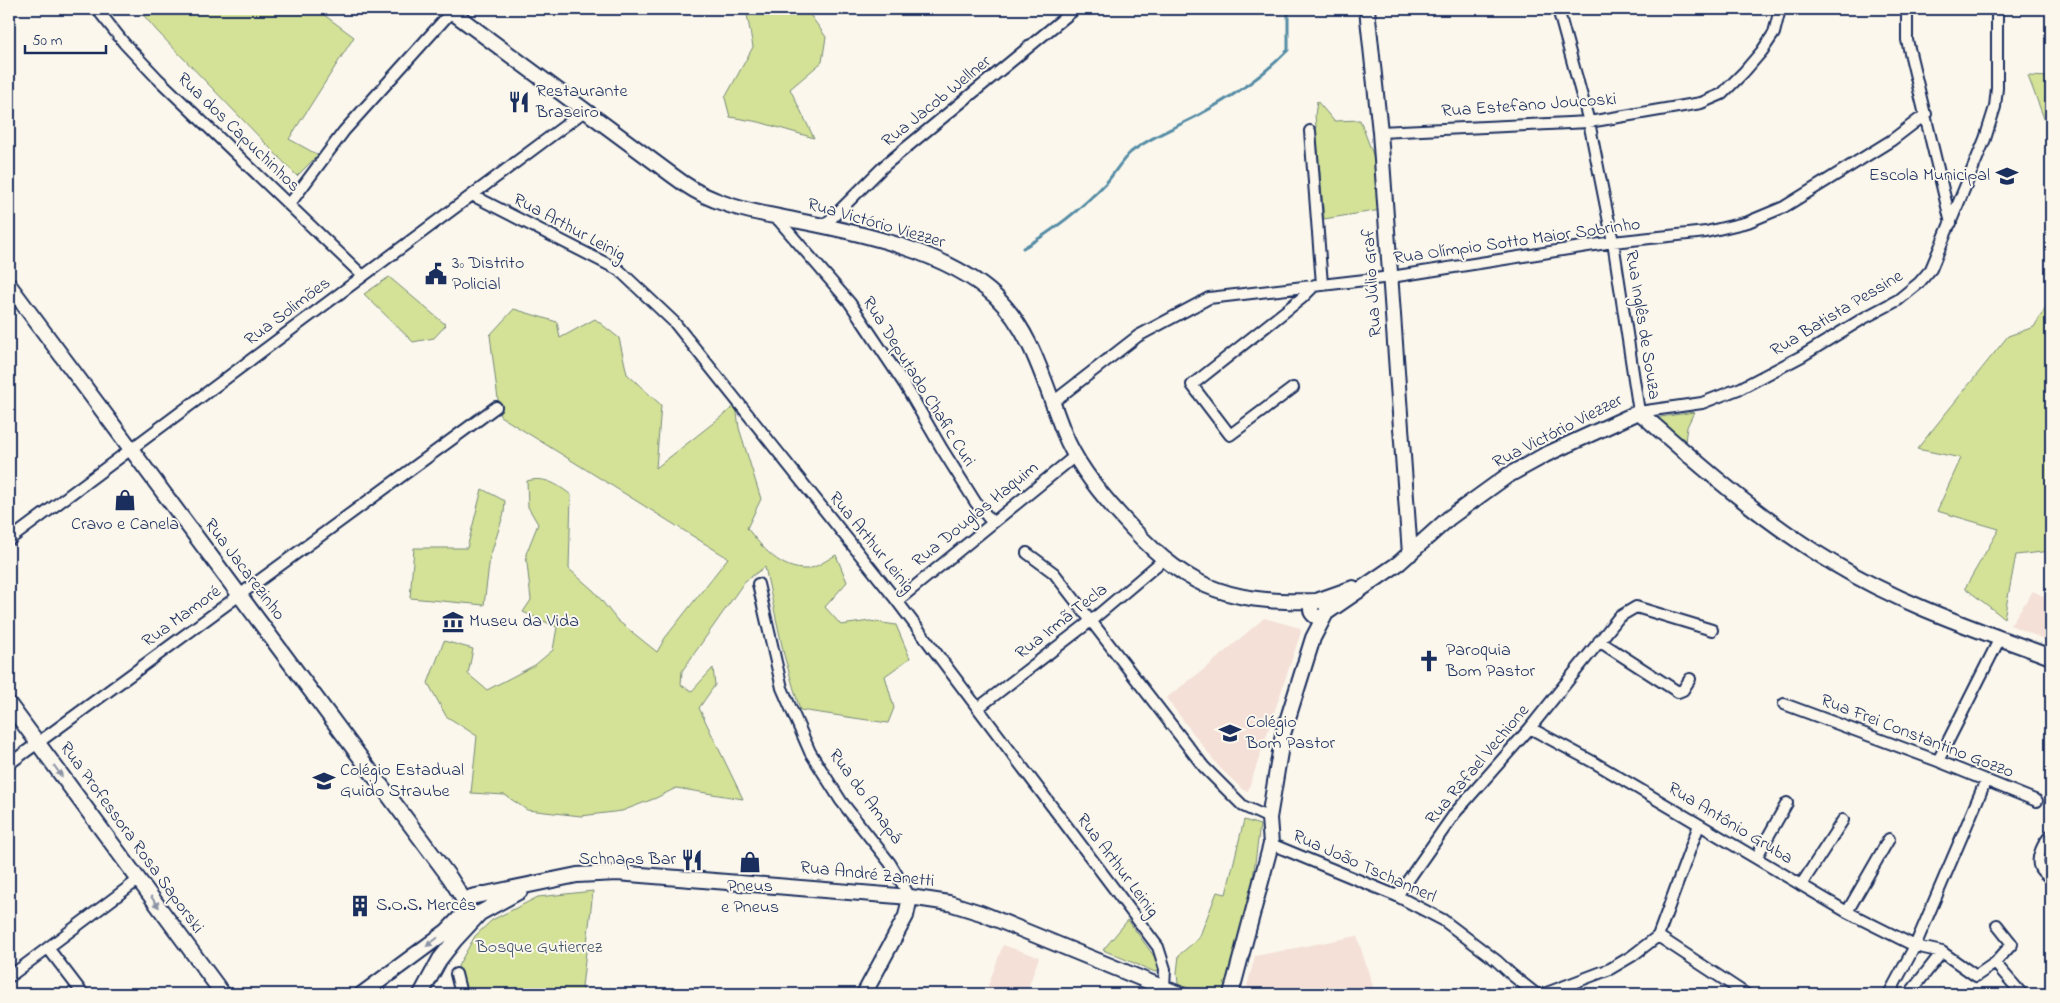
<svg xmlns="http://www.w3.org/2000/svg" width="2060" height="1003" viewBox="0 0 2060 1003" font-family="'Indie Flower',sans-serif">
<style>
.built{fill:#f4e0d7}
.green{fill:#d3e296;stroke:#77887a}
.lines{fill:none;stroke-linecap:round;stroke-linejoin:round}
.stream{stroke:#548ca5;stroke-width:3}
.street-casing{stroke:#1b2f5e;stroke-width:14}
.secondary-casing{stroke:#1b2f5e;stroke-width:18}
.street{stroke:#fbf7ec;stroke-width:10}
.secondary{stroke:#fbf7ec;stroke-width:14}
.oneway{fill:#8b93a5}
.labels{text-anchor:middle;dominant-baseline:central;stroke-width:4;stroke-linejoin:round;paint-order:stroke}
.poi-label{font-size:18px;fill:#1b2f5e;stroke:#fbf7ec;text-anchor:start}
.street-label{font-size:18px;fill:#1b2f5e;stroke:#fbf7ec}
.park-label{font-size:18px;fill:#405369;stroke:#fbf7ec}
</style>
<rect width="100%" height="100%" fill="#fbf7ec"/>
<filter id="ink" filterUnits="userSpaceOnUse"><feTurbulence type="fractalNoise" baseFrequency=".02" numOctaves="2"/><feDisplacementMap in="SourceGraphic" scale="10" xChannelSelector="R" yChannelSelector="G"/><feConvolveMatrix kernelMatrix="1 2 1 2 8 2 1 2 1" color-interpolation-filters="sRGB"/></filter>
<g filter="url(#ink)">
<!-- built -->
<path class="built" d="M 2033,591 L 2051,600 L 2051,642 L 2010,625 Z
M 1264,618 L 1300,628 L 1301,632 L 1248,791 L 1243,790 L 1219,767 L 1166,698 L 1207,667 Z
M 1357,936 L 1374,990 L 1354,994 L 1245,994 L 1255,956 Z
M 1003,945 L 1039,957 L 1026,994 L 985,994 Z"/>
<!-- green -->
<path class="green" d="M 144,9 L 316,9 L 354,37 L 289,139 L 318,155 L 297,176 L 157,31 L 139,10 Z
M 746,9 L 806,9 L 826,37 L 822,62 L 790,89 L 814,138 L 759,122 L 730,117 L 725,98 L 753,47 Z
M 2028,76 L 2051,77 L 2051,138 L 2051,137 Z
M 1317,101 L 1334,121 L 1360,120 L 1378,168 L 1381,210 L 1324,219 L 1315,115 Z
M 389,277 L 446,325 L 434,338 L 413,342 L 364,294 Z
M 2051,298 L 2051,551 L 2016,555 L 2004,618 L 1965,588 L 1999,529 L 1937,511 L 1961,458 L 1917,449 L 2008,336 L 2034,327 Z
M 514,309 L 557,322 L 560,338 L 595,319 L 619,338 L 627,374 L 661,405 L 656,468 L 736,405 L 739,428 L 761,499 L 747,528 C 762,547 780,570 807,569 C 816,568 828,559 836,555 L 847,582 L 825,607 L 841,625 L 870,621 L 896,625 L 910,658 L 885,676 L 894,708 L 888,723 L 800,710 L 784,655 L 765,567 L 745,581 L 682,671 L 681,685 L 692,691 L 713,668 L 715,685 L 699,708 L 743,799 L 676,788 L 656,798 L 622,811 L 581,816 L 527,810 L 505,795 L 471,793 L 477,736 L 446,716 L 428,683 L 444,641 L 473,649 L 468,674 L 487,690 L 535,665 L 553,650 L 557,627 L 523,612 L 531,600 L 526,554 L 538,524 L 528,507 L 527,481 C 544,476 557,484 571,495 L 569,569 L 594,591 L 617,620 L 657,652 L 665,638 L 728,558 L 500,416 L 490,335 Z
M 1694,412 L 1687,427 L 1685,441 L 1654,418 Z
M 482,489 L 505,501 L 504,513 L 490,557 L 484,605 L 410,598 L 414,548 L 467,548 Z
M 1244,820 L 1260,825 L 1252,886 L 1223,994 L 1200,994 L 1194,990 L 1178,984 L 1177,973 L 1179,955 L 1199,938 L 1217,892 L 1226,894 Z
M 593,891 L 582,987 L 585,994 L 465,994 L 458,966 L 475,936 L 492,920 L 538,897 Z
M 1128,920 L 1159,963 L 1160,970 L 1155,972 L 1103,950 Z"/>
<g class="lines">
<!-- stream -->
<path class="stream" d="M 1023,248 C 1055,230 1082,208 1107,182 C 1115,172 1122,160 1131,152 C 1150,137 1174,128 1195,117 C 1230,98 1260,79 1288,50 L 1288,9"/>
<!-- street casing -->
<g class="street-casing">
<path id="street" d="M 97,9 L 124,43 L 157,78 L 363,276
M 1558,9 L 1589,122 L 1613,242 L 1639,412 L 1702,403 L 1741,388 L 1802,356 L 1864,318 L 1898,300 L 1919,283 L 1931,269 L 1985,139 L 1995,107 L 1997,88 L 1997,9
M 1907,9 L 1907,40 L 1951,223
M 1310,131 L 1322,284
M 1380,132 L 1589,122 L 1701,103 L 1722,94 L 1744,72 L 1762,51 L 1774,33 L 1780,9
M 472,195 L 619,270 L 674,322 L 897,601 L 1158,947 L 1165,969 L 1164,987
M 289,205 L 344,131 L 452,11
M 775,216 L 850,303 L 905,385 L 942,449 L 976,503 L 992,522
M 824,226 L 885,165 L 1075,9
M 1293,388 L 1230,435 L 1192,385 L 1302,298 L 1315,285
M 1053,402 L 1138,336 L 1209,298 L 1391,277 L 1613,242 L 1706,232 L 1748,222 L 1784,207 L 1892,140 L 1926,114
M 9,540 L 586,110
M 1027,553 L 1054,573 L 1204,767 L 1243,806 L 1269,818
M 758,584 L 782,688 L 810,752 L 841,801 L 890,863 L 910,897
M 897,601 L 1075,456
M 1599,641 L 1678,692 L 1683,690 L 1690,679
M 1784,704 L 1938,761 L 2037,801
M 978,708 L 1092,620 L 1163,560
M 1530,728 L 1595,763 L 1847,912 L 1915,946 L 1942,952
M 1938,761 L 2000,638
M 9,764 L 496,407
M 2051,835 C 2044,842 2035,858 2040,868 C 2042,872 2048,876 2051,879
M 1271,844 L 1397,896 L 1443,920 L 1497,961 L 1512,975 L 1536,994
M 1756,858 L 1787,803
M 1801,885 L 1843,820
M 1397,896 L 1455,813 L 1530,728 L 1619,617 L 1636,607 L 1712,630
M 1847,912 L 1889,839
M 1658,936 L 1746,994
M 48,948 L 83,994
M 1995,963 L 2022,994
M 456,974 L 461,994
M 9,977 L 138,880
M 1910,993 L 1942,952 L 1976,976 L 1995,963 L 2012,944 L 1997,925
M 1544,994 L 1610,969 L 1632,956 L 1658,936 L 1699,825
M 1889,994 L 1915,946 L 1986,780"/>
</g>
<!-- secondary casing -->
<g class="secondary-casing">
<path id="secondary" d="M 448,9 L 672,175 C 685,185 699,194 715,200 C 742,211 771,215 799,221 C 861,233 948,252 995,296 C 1033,332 1045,386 1064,433 C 1076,463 1098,491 1120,515 C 1182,585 1222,604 1316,601
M 1367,9 L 1380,132 L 1410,554
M 9,285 L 450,878 L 467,905
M 1319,600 L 1353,588
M1311 609a8 8 0 1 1 16 0a8 8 0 1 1-16 0Z
M 1326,613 L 1399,563 L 1449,518 L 1507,476 L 1545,455 L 1639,412 C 1701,466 1762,521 1833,563 C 1900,604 1978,630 2051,657
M 9,704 L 223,994
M 480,913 L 474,914 L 468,909 L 467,902 L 471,897 L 577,875 L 617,873 L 910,897 L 949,903 L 981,913 L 1179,994
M 362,994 L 447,931 L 468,909
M 421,994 L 440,959 L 455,940 L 480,913 L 520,891
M 864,994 L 906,916 L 910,897
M 1231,994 L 1271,844 L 1269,818 L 1283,734 L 1313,638 L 1325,615"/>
</g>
<!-- street -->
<use href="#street" class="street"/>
<!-- secondary -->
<use href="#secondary" class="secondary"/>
</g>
<!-- one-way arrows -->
<defs><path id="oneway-solid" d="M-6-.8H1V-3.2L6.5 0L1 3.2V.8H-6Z" transform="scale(1.25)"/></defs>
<g class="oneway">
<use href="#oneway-solid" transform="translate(58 771) rotate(54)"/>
<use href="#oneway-solid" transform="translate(155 902) rotate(54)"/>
<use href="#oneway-solid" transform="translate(432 942) rotate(143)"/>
</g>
</g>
<!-- icons -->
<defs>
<g id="restaurant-bare" transform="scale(1.725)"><path d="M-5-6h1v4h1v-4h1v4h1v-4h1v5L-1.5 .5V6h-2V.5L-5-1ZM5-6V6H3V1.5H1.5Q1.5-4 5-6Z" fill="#1b2f5e" stroke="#fbf7ec" stroke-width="2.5" paint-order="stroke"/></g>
<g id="school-bare" transform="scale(1.725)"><path d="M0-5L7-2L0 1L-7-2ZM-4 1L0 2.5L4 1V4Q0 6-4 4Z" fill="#1b2f5e" stroke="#fbf7ec" stroke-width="2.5" paint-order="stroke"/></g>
<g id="civic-bare" transform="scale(1.725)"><path d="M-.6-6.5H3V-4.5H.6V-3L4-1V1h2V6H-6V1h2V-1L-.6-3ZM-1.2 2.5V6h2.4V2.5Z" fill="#1b2f5e" stroke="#fbf7ec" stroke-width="2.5" paint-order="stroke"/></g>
<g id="shop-bare" transform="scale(1.725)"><path d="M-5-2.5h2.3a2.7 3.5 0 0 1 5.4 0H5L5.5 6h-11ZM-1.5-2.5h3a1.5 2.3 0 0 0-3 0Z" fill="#1b2f5e" stroke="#fbf7ec" stroke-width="2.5" paint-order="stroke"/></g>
<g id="museum-bare" transform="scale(1.725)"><path d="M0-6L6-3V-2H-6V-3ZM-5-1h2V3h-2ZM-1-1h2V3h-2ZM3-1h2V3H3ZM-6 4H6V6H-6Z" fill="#1b2f5e" stroke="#fbf7ec" stroke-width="2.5" paint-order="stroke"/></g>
<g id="church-bare" transform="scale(1.725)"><path d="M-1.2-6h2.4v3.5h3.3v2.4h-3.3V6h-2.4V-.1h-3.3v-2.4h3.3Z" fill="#1b2f5e" stroke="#fbf7ec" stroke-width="2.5" paint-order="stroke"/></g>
<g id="university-bare" transform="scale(1.725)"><path d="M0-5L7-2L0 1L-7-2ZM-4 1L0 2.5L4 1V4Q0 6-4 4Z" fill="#1b2f5e" stroke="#fbf7ec" stroke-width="2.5" paint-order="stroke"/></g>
<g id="building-bare" transform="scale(1.725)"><path d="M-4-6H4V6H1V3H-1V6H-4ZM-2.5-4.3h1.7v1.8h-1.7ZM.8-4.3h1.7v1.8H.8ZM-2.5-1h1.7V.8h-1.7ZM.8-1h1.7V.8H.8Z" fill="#1b2f5e" stroke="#fbf7ec" stroke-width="2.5" paint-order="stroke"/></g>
</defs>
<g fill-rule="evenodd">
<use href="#restaurant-bare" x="519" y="102"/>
<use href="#school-bare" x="2007" y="176"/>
<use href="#civic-bare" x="436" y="274"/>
<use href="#shop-bare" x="125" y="500"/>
<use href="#museum-bare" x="453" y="622"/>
<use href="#church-bare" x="1429" y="661"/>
<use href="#university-bare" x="1230" y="733"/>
<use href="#university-bare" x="324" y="781"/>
<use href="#restaurant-bare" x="692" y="860"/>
<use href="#shop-bare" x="750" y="862"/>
<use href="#building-bare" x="360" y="906"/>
</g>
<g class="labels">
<!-- poi labels -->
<g class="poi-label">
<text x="536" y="92">Restaurante<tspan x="536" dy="21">Braseiro</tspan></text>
<text x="1990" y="176" text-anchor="end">Escola Municipal</text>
<text x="452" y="264">3º Distrito<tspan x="452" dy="21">Policial</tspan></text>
<text x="125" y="525" text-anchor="middle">Cravo e Canela</text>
<text x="469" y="622">Museu da Vida</text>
<text x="1446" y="651">Paroquia<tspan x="1446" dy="21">Bom Pastor</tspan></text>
<text x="1246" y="723">Colégio<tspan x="1246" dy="21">Bom Pastor</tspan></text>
<text x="340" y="771">Colégio Estadual<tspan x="340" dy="21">Guido Straube</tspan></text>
<text x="676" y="860" text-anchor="end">Schnaps Bar</text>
<text x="750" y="887" text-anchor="middle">Pneus<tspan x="750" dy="21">e Pneus</tspan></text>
<text x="376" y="906">S.O.S. Mercês</text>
</g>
<!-- street labels -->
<g class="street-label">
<text transform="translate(937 102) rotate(-39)">Rua Jacob Wellner</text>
<text transform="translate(1529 106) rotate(-4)">Rua Estefano Joucoski</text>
<text transform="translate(238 133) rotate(44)">Rua dos Capuchinhos</text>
<text transform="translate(876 224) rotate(16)">Rua Victório Viezzer</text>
<text transform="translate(569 228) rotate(28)">Rua Arthur Leinig</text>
<text transform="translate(1517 242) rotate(-8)">Rua Olímpio Sotto Maior Sobrinho</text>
<text transform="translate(1373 283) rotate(-94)">Rua Júlio Graf</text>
<text transform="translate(288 312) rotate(-37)">Rua Solimões</text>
<text transform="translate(1837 314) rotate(-31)">Rua Batista Pessine</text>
<text transform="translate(1642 325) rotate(81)">Rua Inglês de Souza</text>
<text transform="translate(918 382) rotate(58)">Rua Deputado Chafic Curi</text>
<text transform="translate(1558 432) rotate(-27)">Rua Victório Viezzer</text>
<text transform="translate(976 515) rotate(-39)">Rua Douglas Haquim</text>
<text transform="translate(871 543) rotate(51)">Rua Arthur Leinig</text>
<text transform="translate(244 570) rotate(53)">Rua Jacarezinho</text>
<text transform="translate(182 617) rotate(-36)">Rua Mamoré</text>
<text transform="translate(1062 622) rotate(-38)">Rua Irmã Tecla</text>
<text transform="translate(1917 737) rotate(21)">Rua Frei Constantino Gozzo</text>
<text transform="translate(1478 765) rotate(-50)">Rua Rafael Vechione</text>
<text transform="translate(865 797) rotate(54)">Rua do Amapá</text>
<text transform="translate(1730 824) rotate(31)">Rua Antônio Gruba</text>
<text transform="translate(131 838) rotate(54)">Rua Professora Rosa Saporski</text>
<text transform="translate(1117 866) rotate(53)">Rua Arthur Leinig</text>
<text transform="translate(1364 867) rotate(24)">Rua João Tschannerl</text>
<text transform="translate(867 875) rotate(6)">Rua André Zanetti</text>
</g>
<!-- park labels -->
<g class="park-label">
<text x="539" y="948">Bosque Gutierrez</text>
</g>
</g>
<!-- margin -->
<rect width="2060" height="1003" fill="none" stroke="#fbf7ec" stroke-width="30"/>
<rect x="15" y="15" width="2030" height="973" fill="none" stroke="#1b2f5e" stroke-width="2" filter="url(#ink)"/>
<!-- scale -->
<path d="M25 45v8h81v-8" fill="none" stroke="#1b2f5e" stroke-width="2.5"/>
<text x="32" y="45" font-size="15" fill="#1b2f5e" stroke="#fbf7ec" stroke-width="4" paint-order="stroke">50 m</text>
</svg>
